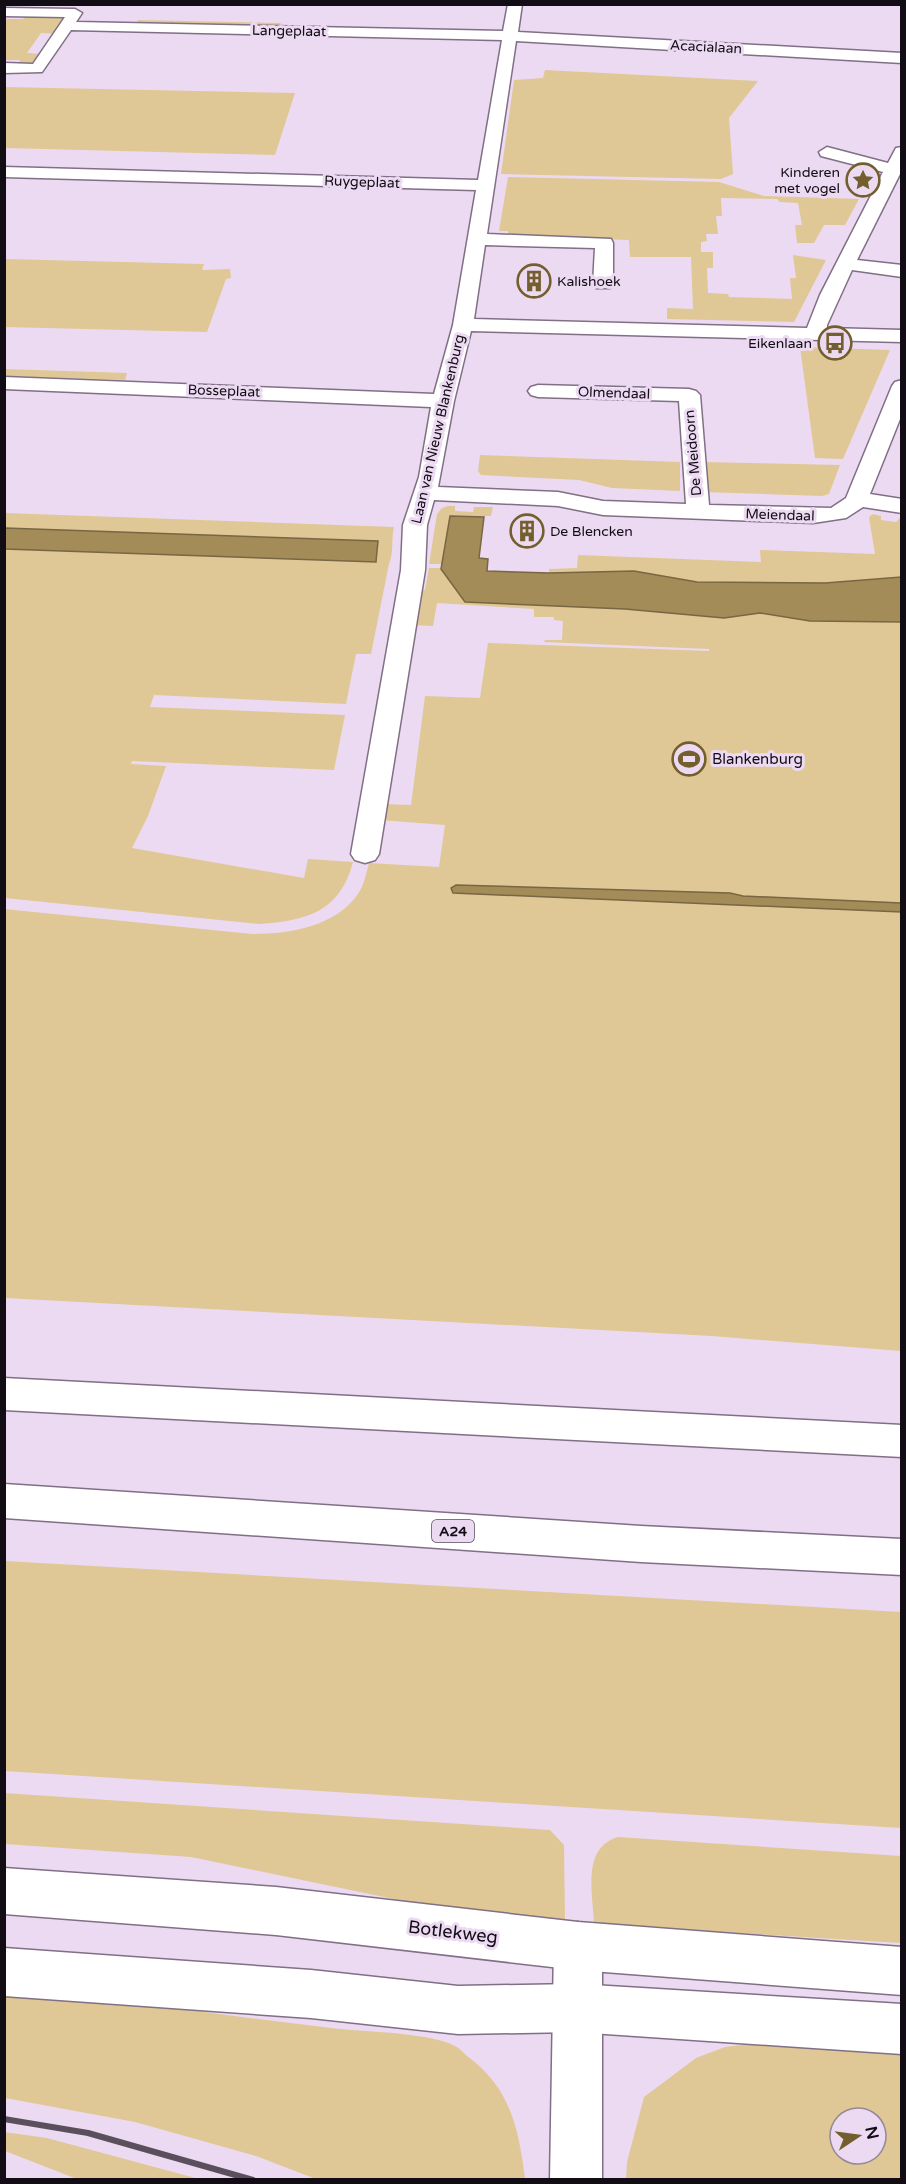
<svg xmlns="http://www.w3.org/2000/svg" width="906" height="2184" viewBox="0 0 906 2184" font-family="'Varela Round',sans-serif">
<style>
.green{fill:#dfc895;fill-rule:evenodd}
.water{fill:#a38c58;stroke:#786644;stroke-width:1.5}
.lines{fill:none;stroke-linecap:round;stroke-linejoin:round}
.minor-casing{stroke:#806f85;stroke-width:3}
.major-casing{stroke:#806f85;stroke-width:3}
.highway-casing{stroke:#806f85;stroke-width:3}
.minor{fill:#fff;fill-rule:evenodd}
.major{fill:#fff;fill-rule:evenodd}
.highway{fill:#fff;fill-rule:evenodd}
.rail{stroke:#5a505d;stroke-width:6}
.labels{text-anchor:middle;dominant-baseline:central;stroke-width:6;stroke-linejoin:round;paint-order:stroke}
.far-street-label{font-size:14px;fill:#120c14;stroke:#ecdaf2}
.far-poi-label{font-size:14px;fill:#120c14;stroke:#ecdaf2;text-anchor:end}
.shield{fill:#ecdaf2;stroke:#534a57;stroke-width:1.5}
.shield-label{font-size:14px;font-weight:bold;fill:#120c14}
.poi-label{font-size:15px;fill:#120c14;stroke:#ecdaf2;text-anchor:start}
.near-street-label{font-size:18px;fill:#120c14;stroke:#ecdaf2}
</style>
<rect width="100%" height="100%" fill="#ecdaf2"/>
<!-- green -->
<path class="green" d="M 26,15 L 65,18 L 56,34 L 41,33 L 27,53 L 42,54 L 37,62 L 17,66 L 20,60 L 5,60 L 5,19 L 23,19 Z
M 138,20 L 281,23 L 279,27 L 136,24 Z
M 545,70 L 758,81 L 729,118 L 733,174 L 721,179 L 501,174 L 514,80 L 543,78 Z
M 5,87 L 295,93 L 275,155 L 5,148 Z
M 508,177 L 719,182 L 764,196 L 859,199 L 845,225 L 824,225 L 814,243 L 797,243 L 795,225 L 802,225 L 798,203 L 780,202 L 777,199 L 721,198 L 722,216 L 716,216 L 718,234 L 706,234 L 707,241 L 701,242 L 701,252 L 713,252 L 713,268 L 707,268 L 708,293 L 728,294 L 729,297 L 792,299 L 790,278 L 796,278 L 793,255 L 826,260 L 794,322 L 667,319 L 667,308 L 693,309 L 691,257 L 630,257 L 629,240 L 508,236 L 508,231 L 499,231 Z
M 5,259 L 204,264 L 202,270 L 230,269 L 231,278 L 226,279 L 207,332 L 5,327 Z
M 800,347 L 890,350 L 843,459 L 815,458 Z
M 5,369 L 127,373 L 125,380 L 5,376 Z
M 480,455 L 680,462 L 680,491 L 612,488 L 579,480 L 481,475 L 478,471 Z
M 702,462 L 840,465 L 829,494 L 822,496 L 703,492 Z
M 448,506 L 455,506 L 455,511 L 473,512 L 474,507 L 493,507 L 491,516 L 450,516 L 442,564 L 429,564 L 437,514 L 442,508 Z
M 5,513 L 394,527 C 391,539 394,553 389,564 L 371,654 L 356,654 L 346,704 L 154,695 L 150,707 L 345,715 L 334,770 L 132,761 L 131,764 L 166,766 L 148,816 L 132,848 L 304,878 L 308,859 L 353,862 C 340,912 306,921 259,924 L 5,898 L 5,549 L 376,562 L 378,541 L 5,528 Z
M 873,514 L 881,516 L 881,520 L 896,522 L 901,517 L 901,577 L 825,583 L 757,583 L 697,582 L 634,571 L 549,573 L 549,569 L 577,568 L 578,555 L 761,562 L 760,550 L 875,554 L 869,517 Z
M 429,568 L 441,568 L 465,602 L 625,609 L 724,618 L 760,613 L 810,621 L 901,622 L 901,903 L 743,896 L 730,893 L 456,885 L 453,893 L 901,912 L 901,1351 L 712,1336 L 5,1298 L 4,909 L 252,934 C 289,934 335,927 358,894 C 364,885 366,874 369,863 L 439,867 L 445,825 L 380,820 L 382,804 L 411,805 L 425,696 L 480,698 L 488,643 L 709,651 L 709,649 L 544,642 L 545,640 L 562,640 L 563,621 L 554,620 L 554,617 L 534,617 L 534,609 L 437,603 L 433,626 L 412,625 L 417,589 L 425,590 Z
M 5,1561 L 901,1612 L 901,1828 L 5,1771 Z
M 4,1793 L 550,1830 L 564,1845 L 565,1921 L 466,1914 L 191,1857 L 5,1844 Z
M 618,1837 L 901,1856 L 901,1943 L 594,1924 C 593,1894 581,1848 618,1837 Z
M 4,1989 C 114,1999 222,2015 331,2028 C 363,2032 425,2032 453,2045 C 458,2047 463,2052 467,2056 C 510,2087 519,2129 525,2179 L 316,2179 L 256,2156 L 135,2122 L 5,2098 Z
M 767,2042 L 901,2054 L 901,2179 L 626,2180 L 627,2162 L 644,2097 L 696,2058 L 725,2047 ZM 840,2118 L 876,2118 L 876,2154 L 840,2154 Z
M 4,2132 L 47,2138 L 199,2179 L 77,2179 L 5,2151 Z"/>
<!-- water -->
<path class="water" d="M 450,516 L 484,517 L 479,558 L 488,559 L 487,571 L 549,573 L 634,571 L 697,582 L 825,583 L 901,577 L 901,622 L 810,621 L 760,613 L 724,618 L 625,609 L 465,602 L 441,569 Z
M 5,528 L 378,541 L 376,562 L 5,549 Z
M 456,885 L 730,893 L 743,896 L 901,903 L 901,912 L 453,893 L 451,888 Z"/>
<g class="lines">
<!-- minor casing -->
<g class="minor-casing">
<path id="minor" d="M 508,4 L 522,4 L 518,32 L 902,53 L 902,63 L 516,41 L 487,234 L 611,239 L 613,243 L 613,284 L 610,288 L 596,288 L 593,284 L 595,248 L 485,245 L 474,319 L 807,328 L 820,295 L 883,172 L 821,156 L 819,152 L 827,147 L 888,163 L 896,148 L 902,147 L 902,170 L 857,260 L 902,265 L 902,277 L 852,270 L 827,325 L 827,328 L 902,330 L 902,342 L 471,331 L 454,401 L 438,487 L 558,492 L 603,501 L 686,504 L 679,401 L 538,397 L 531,395 L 528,391 L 531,387 L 538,385 L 689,389 L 696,391 L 700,395 L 709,505 L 831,508 L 846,498 L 892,386 L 895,382 L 902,380 L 902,414 L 870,494 L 902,499 L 902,513 L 863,507 L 846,518 L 813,523 L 603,515 L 558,506 L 434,500 L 427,525 L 425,570 L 379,854 L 375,860 L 365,863 L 355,860 L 351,854 L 401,570 L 403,525 L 419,477 L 431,407 L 4,389 L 4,377 L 434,394 L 453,325 L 476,190 L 4,177 L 4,167 L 478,180 L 502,40 L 71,30 L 42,72 L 4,73 L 4,63 L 33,64 L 65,17 L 4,16 L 4,8 L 75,9 L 82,13 L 76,22 L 503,31 Z
M 578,1922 L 595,1929 L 602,1946 L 602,2180 L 550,2180 L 554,1946 L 561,1929 Z"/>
</g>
<!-- major casing -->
<g class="major-casing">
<path id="major" d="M 4,1868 L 276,1887 L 578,1922 L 902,1947 L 902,1995 L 578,1970 L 276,1935 L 4,1914 Z
M 4,1948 L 311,1970 L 458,1986 L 576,1984 L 902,2004 L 902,2054 L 576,2032 L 458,2034 L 311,2018 L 4,1996 Z"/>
</g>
<!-- highway casing -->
<g class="highway-casing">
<path id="highway" d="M 4,1378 L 902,1425 L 902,1457 L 4,1410 Z
M 4,1484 L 641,1526 L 902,1539 L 902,1575 L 641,1562 L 4,1518 Z"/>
</g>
<!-- minor -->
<use href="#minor" class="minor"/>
<!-- major -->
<use href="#major" class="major"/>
<!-- highway -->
<use href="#highway" class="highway"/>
<!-- rail -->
<path class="rail" d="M 4,2119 L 88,2133 L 253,2180"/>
</g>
<!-- icons -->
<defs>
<g id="sight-ring" transform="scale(1.725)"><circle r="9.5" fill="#ecdaf2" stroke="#735e2d" stroke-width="1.5"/><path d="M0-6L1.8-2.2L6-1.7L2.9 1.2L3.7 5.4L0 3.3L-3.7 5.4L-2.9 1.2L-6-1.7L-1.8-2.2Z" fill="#735e2d"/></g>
<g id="building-ring" transform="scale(1.725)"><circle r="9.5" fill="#ecdaf2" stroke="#735e2d" stroke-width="1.5"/><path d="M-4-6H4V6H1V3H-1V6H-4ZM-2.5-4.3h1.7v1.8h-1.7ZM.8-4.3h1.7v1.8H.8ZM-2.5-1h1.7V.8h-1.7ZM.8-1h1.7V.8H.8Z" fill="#735e2d"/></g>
<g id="bus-ring" transform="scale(1.725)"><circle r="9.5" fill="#ecdaf2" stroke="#735e2d" stroke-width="1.5"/><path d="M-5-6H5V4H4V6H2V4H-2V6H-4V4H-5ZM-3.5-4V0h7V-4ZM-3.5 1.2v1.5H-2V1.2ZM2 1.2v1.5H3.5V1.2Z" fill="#735e2d"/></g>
<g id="stadium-ring" transform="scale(1.725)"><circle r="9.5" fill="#ecdaf2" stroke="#735e2d" stroke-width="1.5"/><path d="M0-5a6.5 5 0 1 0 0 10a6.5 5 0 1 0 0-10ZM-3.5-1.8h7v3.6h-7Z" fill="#735e2d"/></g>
</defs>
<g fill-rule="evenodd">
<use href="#sight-ring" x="863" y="180"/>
<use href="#building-ring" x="534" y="281"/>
<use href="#bus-ring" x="835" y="343"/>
<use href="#building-ring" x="527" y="531"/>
<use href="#stadium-ring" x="689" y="759"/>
</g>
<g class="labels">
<!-- far-street labels -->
<g class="far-street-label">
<text transform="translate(289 31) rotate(1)">Langeplaat</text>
<text transform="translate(706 47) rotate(3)">Acacialaan</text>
<text transform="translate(362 182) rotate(2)">Ruygeplaat</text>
<text transform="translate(224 391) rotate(2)">Bosseplaat</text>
<text transform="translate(614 393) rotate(2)">Olmendaal</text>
<text transform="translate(438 429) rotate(-77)">Laan van Nieuw Blankenburg</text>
<text transform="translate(693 453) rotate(-95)">De Meidoorn</text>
<text transform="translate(780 515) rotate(2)">Meiendaal</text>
</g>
<!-- far-poi labels -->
<g class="far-poi-label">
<text x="840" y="172">Kinderen<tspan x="840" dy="16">met vogel</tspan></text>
<text x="557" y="281" text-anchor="start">Kalishoek</text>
<text x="812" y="343">Eikenlaan</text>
<text x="550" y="531" text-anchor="start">De Blencken</text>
</g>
<!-- shield labels -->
<rect class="shield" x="432" y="1520" width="42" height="22" rx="4.5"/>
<g class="shield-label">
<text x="453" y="1531">A24</text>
</g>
<!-- poi labels -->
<g class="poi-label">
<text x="712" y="759">Blankenburg</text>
</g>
<!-- near-street labels -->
<g class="near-street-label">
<text transform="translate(453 1932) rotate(7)">Botlekweg</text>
</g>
</g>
<!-- border -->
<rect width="906" height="2184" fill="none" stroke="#120c14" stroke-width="12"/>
<!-- north arrow -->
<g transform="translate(858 2136) rotate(77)"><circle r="28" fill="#ecdaf2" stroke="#958899" stroke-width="1.5"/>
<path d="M0-4.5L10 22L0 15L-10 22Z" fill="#735e2d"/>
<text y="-9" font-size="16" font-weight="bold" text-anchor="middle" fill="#120c14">N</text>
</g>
</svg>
